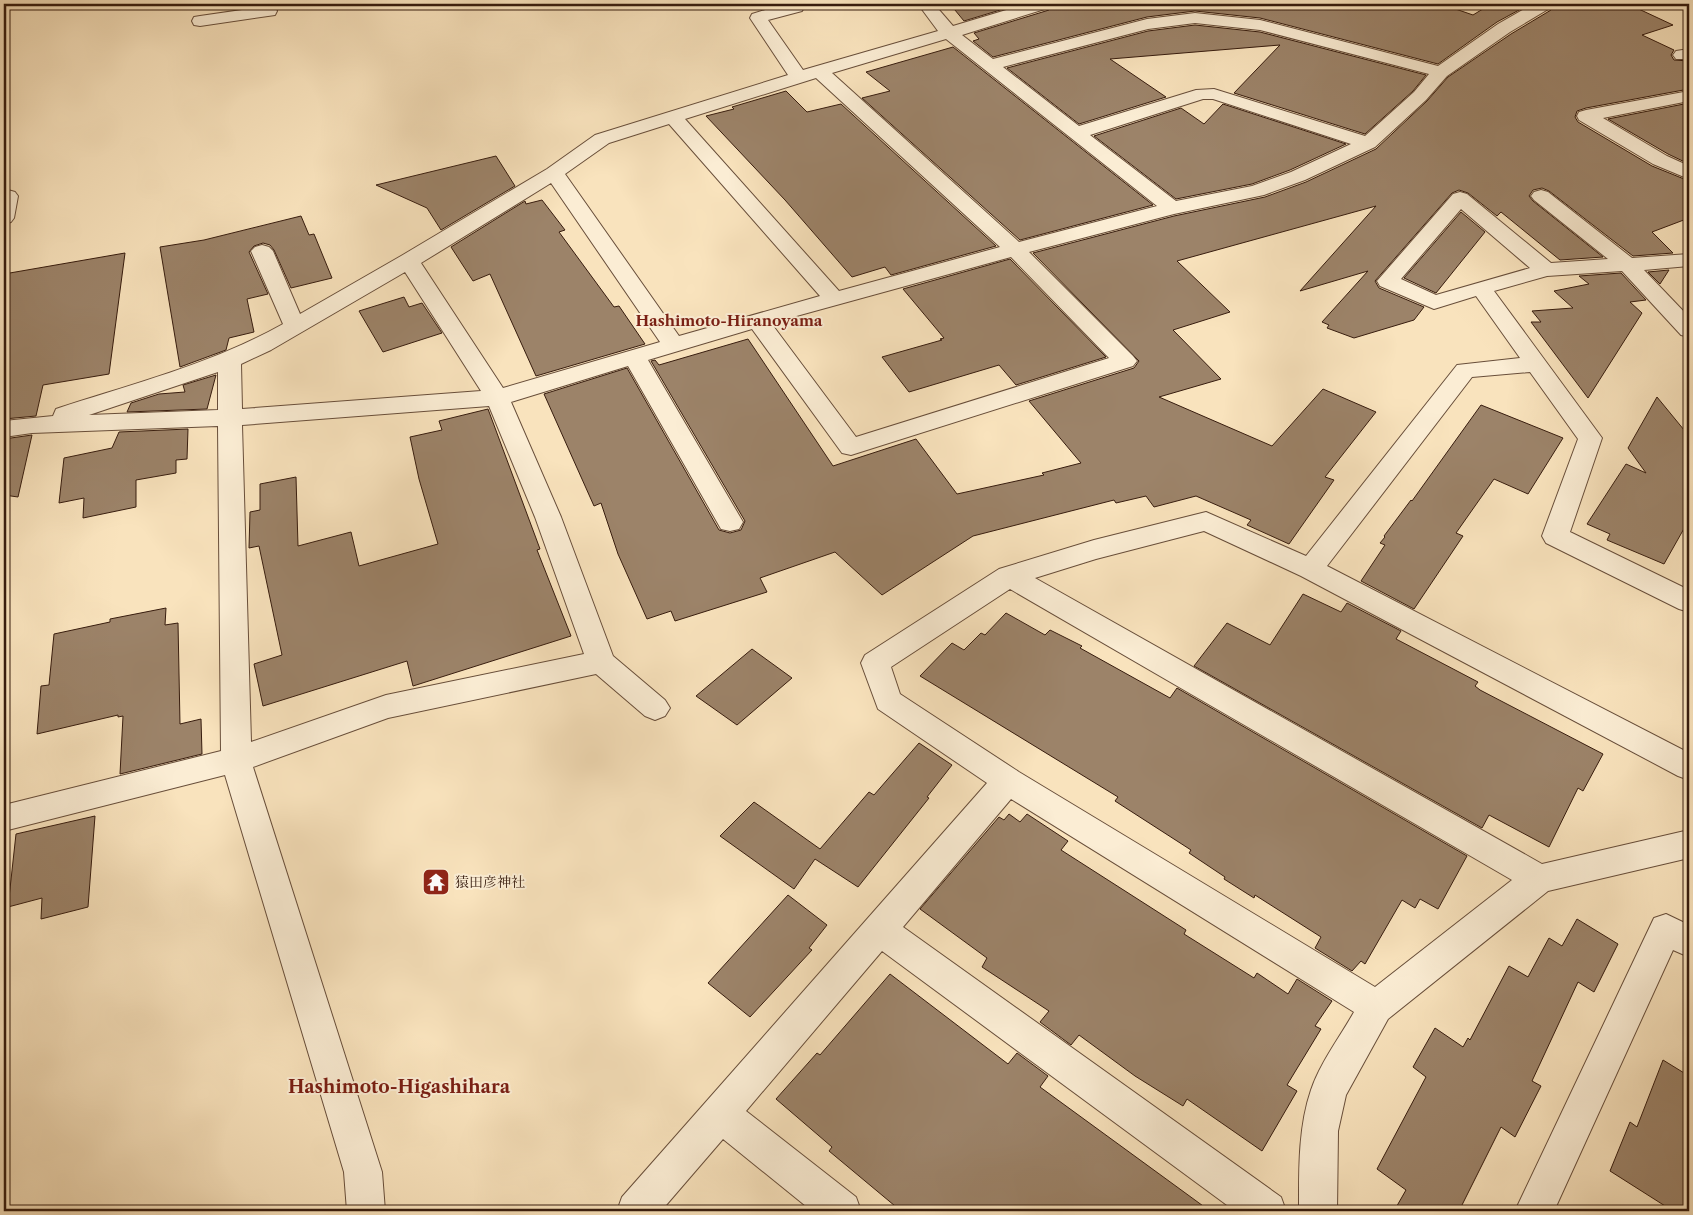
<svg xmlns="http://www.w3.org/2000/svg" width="1693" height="1215" viewBox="0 0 1693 1215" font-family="'Libre Caslon Text','Noto Serif JP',serif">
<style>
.building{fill:#9c8369;stroke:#371c0e}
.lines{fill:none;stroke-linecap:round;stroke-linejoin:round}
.minor-casing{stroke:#684e3a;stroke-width:2}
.minor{fill:#fbedd4;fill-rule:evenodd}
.labels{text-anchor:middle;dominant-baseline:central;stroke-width:4;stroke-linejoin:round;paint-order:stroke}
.poi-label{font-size:14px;fill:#371c0e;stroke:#fbedd4;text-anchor:start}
.neighbourhood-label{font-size:15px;font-weight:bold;fill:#7a1f14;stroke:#fbedd4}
.near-neighbourhood-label{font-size:18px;font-weight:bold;fill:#7a1f14;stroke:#fbedd4}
</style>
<rect width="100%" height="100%" fill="#f9e3bd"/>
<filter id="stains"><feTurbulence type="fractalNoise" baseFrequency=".004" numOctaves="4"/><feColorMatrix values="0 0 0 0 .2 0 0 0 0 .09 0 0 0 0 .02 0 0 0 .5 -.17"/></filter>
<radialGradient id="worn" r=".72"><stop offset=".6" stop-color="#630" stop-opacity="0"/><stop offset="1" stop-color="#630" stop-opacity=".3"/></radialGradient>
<!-- building -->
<path class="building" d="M 950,4 L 1020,4 L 964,21 Z
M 1052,4 L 1441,4 L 1473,15 L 1491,4 L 1530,4 L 1497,22 L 1438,64 L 1260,18 L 1195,11 L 1147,17 L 993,57 L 973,41 L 979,39 L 974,33 L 1049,10 Z
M 1554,4 L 1628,4 L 1673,25 L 1642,35 L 1674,50 L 1671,55 L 1674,60 L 1689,61 L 1689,89 L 1586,108 L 1577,111 L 1575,117 L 1578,122 L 1652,166 L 1689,181 L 1689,218 L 1652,232 L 1673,253 L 1633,256 L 1549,191 L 1542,188 L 1533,190 L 1529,196 L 1533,201 L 1603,257 L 1560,260 L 1501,212 L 1497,216 L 1468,193 L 1459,190 L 1452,193 L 1375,281 L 1379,288 L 1424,307 L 1414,320 L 1354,338 L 1327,328 L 1329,325 L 1322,322 L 1368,271 L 1300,291 L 1376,206 L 1177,261 L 1230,312 L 1173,330 L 1221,379 L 1159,397 L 1272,446 L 1323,389 L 1376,412 L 1325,477 L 1334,480 L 1289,544 L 1247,525 L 1251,520 L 1196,496 L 1154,507 L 1146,496 L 1116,503 L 1114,500 L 973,536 L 882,595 L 835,552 L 760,578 L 767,592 L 675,621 L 671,611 L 647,619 L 618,554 L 601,503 L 594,506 L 544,394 L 627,368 L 719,530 L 730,533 L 741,530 L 745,521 L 651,361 L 655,360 L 659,365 L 748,339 L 833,466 L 916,439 L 957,494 L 1044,475 L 1042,473 L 1081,463 L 1029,401 L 1134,368 L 1139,361 L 1033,253 L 1174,216 L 1265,197 L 1306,182 L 1376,149 L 1427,101 L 1448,77 L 1511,34 L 1551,10 Z
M 1195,25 L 1260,32 L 1426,75 L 1413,91 L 1365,134 L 1234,93 L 1280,45 L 1110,59 L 1166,97 L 1079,124 L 1007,68 L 1148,31 Z
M 953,47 L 1153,205 L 1020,240 L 862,98 L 890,91 L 866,72 Z
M 786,91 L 807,112 L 841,104 L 996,246 L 891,275 L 885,267 L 852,277 L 785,200 L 706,116 L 734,109 L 732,107 Z
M 1689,103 L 1689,164 L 1668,154 L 1608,119 Z
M 1223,104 L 1346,144 L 1290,170 L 1252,184 L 1176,199 L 1094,136 L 1181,108 L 1204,124 Z
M 496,156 L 515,186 L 441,230 L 427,208 L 376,185 Z
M 542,200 L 565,230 L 559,232 L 614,307 L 619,306 L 645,344 L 536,376 L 490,274 L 473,281 L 451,247 L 525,201 L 526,204 Z
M 1461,212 L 1485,232 L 1436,293 L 1404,278 Z
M 301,216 L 309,235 L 314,234 L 332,278 L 291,288 L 274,250 L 270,245 L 263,243 L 254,246 L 249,252 L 268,294 L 247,299 L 254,332 L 229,338 L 226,350 L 180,367 L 160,247 L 204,240 Z
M 125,253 L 109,374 L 43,385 L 36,416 L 4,419 L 4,274 Z
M 1010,259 L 1106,357 L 1016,385 L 999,365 L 909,392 L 882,357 L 942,340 L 940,339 L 944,338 L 903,289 Z
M 1669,270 L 1660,284 L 1648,272 Z
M 1621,273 L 1646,300 L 1630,302 L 1642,313 L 1588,398 L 1531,322 L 1541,322 L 1532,311 L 1573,308 L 1554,291 L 1589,284 L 1579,276 Z
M 404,297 L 409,307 L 422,303 L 442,333 L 383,352 L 359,311 Z
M 216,375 L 207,409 L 127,412 L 131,403 L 159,394 L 185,392 L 183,385 Z
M 1657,397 L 1689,436 L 1689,530 L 1686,525 L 1664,564 L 1607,540 L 1610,534 L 1587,524 L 1626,464 L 1646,473 L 1628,448 Z
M 1481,405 L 1563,438 L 1528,494 L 1494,479 L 1456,533 L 1463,536 L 1414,609 L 1361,581 L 1385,545 L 1380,543 L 1385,537 L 1384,536 L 1411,500 L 1412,501 Z
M 488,409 L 540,549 L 537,550 L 571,636 L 413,686 L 407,661 L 263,706 L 254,664 L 282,655 L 259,546 L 249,548 L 250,512 L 260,510 L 260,484 L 296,477 L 298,546 L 351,532 L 359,566 L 438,544 L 419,479 L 410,437 L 442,430 L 439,421 Z
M 188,429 L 187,459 L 176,460 L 176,473 L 136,480 L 136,507 L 83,518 L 84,498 L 59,503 L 64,458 L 112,448 L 119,432 Z
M 32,435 L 18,497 L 4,495 L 4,439 Z
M 1303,594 L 1341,612 L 1347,603 L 1401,631 L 1396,639 L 1478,682 L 1475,686 L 1480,690 L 1603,754 L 1583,791 L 1578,788 L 1549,847 L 1489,815 L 1482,828 L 1194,666 L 1227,623 L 1270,645 Z
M 166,608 L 165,625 L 178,623 L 180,724 L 201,719 L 202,754 L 120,774 L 123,716 L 118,717 L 118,715 L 37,734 L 41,686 L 49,685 L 54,634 L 110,622 L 110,619 Z
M 1006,613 L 1045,635 L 1050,630 L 1082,646 L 1080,648 L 1170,698 L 1177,688 L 1467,856 L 1438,909 L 1420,899 L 1415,908 L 1402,900 L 1365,964 L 1361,961 L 1352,971 L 1315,948 L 1321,937 L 1255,895 L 1254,898 L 1224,879 L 1225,877 L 1189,853 L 1191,850 L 1115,801 L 1118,797 L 920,676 L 952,643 L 964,650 L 981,633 L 985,635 Z
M 752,649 L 792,678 L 737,725 L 696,696 Z
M 919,743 L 952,765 L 927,797 L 929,798 L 858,887 L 815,859 L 794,889 L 720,836 L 754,802 L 820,849 L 869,792 L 874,795 Z
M 1009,814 L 1020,822 L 1027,814 L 1068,841 L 1061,850 L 1186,930 L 1184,934 L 1254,978 L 1257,973 L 1288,994 L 1297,979 L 1332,1001 L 1315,1026 L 1321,1029 L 1287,1085 L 1297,1091 L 1262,1151 L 1187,1099 L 1183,1106 L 1135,1076 L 1079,1035 L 1071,1045 L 1040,1022 L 1049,1011 L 982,967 L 987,958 L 920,909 L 999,817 L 1004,820 Z
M 95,816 L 88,907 L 41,919 L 42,898 L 8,907 L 16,834 Z
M 788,895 L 827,925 L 809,948 L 812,950 L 750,1017 L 708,983 Z
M 1577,919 L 1618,944 L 1594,992 L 1578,982 L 1532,1081 L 1541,1086 L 1515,1137 L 1501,1127 L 1459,1211 L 1394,1211 L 1406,1190 L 1377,1169 L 1426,1077 L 1413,1067 L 1435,1028 L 1463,1047 L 1468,1038 L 1470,1040 L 1509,966 L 1528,977 L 1549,938 L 1562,946 Z
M 890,974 L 1008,1064 L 1017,1053 L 1048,1076 L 1040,1087 L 1210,1211 L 901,1211 L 829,1151 L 832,1147 L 776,1099 L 817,1053 L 820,1055 Z
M 1663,1060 L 1689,1076 L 1689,1211 L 1673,1211 L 1610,1171 L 1630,1122 L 1637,1127 Z"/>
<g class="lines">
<!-- minor casing -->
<g class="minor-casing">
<path id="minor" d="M 785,4 L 802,4 L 804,7 L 802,11 L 768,20 L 803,70 L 938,31 L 918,4 L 934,4 L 953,26 L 1026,4 L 1050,4 L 1048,8 L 962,35 L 993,59 L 1147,19 L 1195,13 L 1260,20 L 1438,66 L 1498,24 L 1533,4 L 1552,4 L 1550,8 L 1510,32 L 1447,76 L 1426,100 L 1375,147 L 1305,180 L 1264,195 L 1174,214 L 1029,252 L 1133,356 L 1137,361 L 1133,366 L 851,455 L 842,453 L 752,329 L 648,360 L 743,522 L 739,529 L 730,531 L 721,529 L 628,366 L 511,402 L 561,517 L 613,656 L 665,700 L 670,708 L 665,716 L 655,720 L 645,716 L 596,674 L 388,718 L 253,767 L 382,1172 L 385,1211 L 347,1211 L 344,1172 L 225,775 L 4,831 L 4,805 L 221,751 L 218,426 L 32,433 L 4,437 L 4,421 L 53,416 L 56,409 C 132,384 212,364 283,324 L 251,251 L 255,247 L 262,245 L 269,247 L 273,251 L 300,314 L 401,256 L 547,169 L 595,135 L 788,75 L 750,18 L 752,14 ZM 1195,23 L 1260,30 L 1429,74 L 1414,92 L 1365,136 L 1214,89 L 1196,90 L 1079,126 L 1003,67 L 1148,29 ZM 946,39 L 1157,206 L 1019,242 L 832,73 ZM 816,78 L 1000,247 L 839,291 L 685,119 ZM 1203,99 L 1213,99 L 1351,144 L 1291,172 L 1252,186 L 1176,201 L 1090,135 ZM 669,124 L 820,296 L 679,336 L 565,174 L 609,143 ZM 551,183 L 660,342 L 503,388 L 421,263 ZM 1011,257 L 1109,358 L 856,437 L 771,323 ZM 405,272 L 481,391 L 242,409 L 241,364 L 271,350 ZM 218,372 L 218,410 L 89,415 ZM 489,406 L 535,517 L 584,654 L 386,695 L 251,742 L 242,425 Z
M 269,6 L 275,7 L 277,11 L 275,15 L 200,26 L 194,25 L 192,21 L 194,17 L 200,16 Z
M 1689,49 L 1689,59 L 1676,59 L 1673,55 L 1676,51 Z
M 1689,91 L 1689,101 L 1603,118 L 1667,156 L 1689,166 L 1689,179 L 1653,164 L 1579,120 L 1577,116 L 1579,112 L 1586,110 Z
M 8,190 L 15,192 L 18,196 L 14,218 L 11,222 L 4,224 L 4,191 Z
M 1541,190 L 1548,192 L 1632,258 L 1689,254 L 1689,266 L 1644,270 L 1689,317 L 1689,337 L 1681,335 L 1622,271 L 1547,276 L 1494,291 L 1602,438 L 1570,532 L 1689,590 L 1689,612 L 1679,609 L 1546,543 L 1542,536 L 1578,439 L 1530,372 L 1472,377 L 1327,566 L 1689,753 L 1689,780 L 1678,776 L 1301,576 L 1204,531 L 1096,559 L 1035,578 L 1542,864 L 1689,830 L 1689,858 L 1548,891 L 1388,1019 L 1346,1095 L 1338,1131 L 1337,1211 L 1299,1211 C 1299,1171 1298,1128 1311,1090 C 1320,1063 1340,1037 1354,1012 L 1011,799 L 903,927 L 1281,1197 L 1286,1211 L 1235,1211 L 882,951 L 746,1111 L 856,1197 L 861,1211 L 812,1211 L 723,1139 L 661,1211 L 617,1211 L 622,1197 L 987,783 L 878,709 L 861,663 L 865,655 L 999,569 L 1094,540 L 1206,512 L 1306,556 L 1457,365 L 1520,358 L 1476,296 L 1434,309 L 1380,286 L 1377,281 L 1453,194 L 1460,192 L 1467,194 L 1551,263 L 1608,259 L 1534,200 L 1531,196 L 1534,192 ZM 1461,209 L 1530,268 L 1436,295 L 1401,279 ZM 1010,589 L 1512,880 L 1375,987 L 1019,772 L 900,694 L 891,667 Z
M 1666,914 L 1689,925 L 1689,957 L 1673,950 L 1554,1211 L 1515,1211 L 1654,918 Z"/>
</g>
<!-- minor -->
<use href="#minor" class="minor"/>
</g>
<!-- icons -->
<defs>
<g id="temple-square" transform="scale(1.4375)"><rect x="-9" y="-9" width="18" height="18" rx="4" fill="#8f2418" stroke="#fbedd4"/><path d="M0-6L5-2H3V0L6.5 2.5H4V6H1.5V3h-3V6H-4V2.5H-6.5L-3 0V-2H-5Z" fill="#fff"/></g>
</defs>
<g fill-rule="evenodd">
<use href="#temple-square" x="436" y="882"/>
</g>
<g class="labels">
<!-- poi labels -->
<g class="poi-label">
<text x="455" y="882">猿田彦神社</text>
</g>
<!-- neighbourhood labels -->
<g class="neighbourhood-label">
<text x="729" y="320">Hashimoto-Hiranoyama</text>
</g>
<!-- near-neighbourhood labels -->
<g class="near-neighbourhood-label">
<text x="399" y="1087">Hashimoto-Higashihara</text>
</g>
</g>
<!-- margin -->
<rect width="1693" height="1215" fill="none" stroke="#f9e3bd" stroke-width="20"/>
<rect x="5" y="5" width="1683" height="1205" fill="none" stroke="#371c0e" stroke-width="2.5"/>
<rect x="10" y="10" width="1673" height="1195" fill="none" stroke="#371c0e"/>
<rect width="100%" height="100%" filter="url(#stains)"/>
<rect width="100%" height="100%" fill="url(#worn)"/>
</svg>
